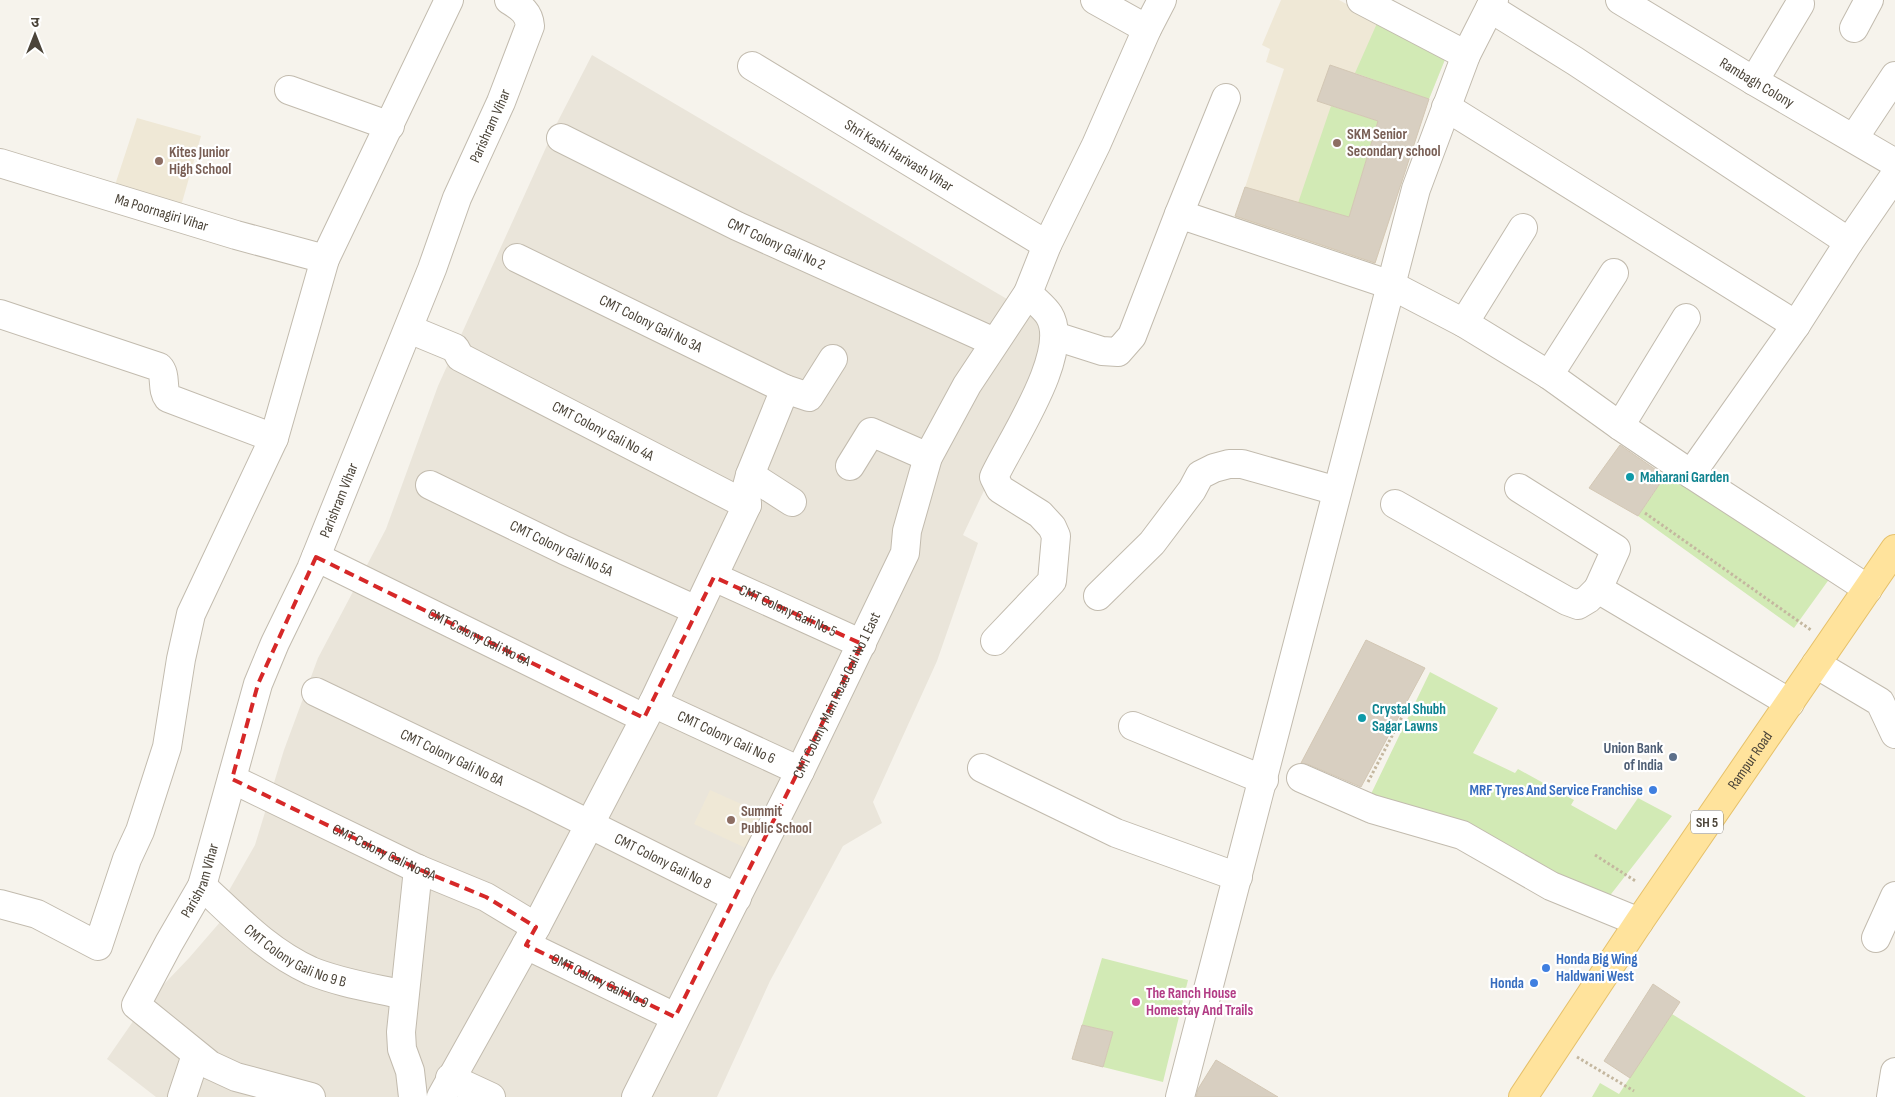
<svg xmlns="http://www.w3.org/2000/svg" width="1895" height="1097" viewBox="0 0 1895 1097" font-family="'Sofia Sans Condensed','Noto Sans Devanagari',sans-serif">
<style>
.residential{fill:#eae5da}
.education{fill:#efe8d6}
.green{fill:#d2eab5}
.building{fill:#d8cfc1;stroke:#d3c7b4}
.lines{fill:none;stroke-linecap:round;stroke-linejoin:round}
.minor-casing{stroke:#c2bbae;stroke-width:30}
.major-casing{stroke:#e6c16a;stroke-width:30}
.path{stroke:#c4b79f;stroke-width:3;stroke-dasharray:2.5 2.5;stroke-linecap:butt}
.minor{stroke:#fff;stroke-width:28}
.major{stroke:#ffe39c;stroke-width:28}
.marked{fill:none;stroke:#d62828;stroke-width:4;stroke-dasharray:10 6;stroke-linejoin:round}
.education-dot{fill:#8d6e63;stroke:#fff;stroke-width:2}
.culture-dot{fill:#0f9aa8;stroke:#fff;stroke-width:2}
.service-dot{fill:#5c6f8a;stroke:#fff;stroke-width:2}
.shop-dot{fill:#3f7fe0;stroke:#fff;stroke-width:2}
.hotel-dot{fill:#d1479c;stroke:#fff;stroke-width:2}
.labels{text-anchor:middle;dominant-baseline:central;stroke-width:4.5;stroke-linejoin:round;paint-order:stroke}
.shield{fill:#fff;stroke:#817c74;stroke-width:1}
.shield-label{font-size:14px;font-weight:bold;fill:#4b4439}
.street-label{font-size:15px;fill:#4b4439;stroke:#fff}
.education-label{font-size:15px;font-weight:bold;fill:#785e54;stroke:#fff;text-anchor:start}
.culture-label{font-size:15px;font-weight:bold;fill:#0d838f;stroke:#fff;text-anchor:start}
.service-label{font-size:15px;font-weight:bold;fill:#4e5e75;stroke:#fff;text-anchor:end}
.shop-label{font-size:15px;font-weight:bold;fill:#366cbe;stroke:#fff;text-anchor:end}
.hotel-label{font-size:15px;font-weight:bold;fill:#b23c85;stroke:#fff;text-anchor:start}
</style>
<rect width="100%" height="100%" fill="#f6f3ec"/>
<!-- residential -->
<path class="residential" d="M 592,55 L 1046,322 L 1046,349 L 1015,425 L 963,535 L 978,543 L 937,661 L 873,802 L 882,823 L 843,846 L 770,981 L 717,1097 L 156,1097 L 107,1059 L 145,1004 L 189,958 L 221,921 L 227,894 L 255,845 L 284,750 L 318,658 L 386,529 L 438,386 L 558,121 Z"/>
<!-- education -->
<path class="education" d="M 1281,0 L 1339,0 L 1446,57 L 1429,99 L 1373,271 L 1233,224 L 1284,69 L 1266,62 L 1270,49 L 1262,45 Z
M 137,118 L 201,136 L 181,206 L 115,185 Z
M 710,790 L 768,816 L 750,850 L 694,824 Z"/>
<!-- green -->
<path class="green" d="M 1378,21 L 1446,57 L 1429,99 L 1355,73 Z
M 1331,106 L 1378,121 L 1349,217 L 1298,203 Z
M 1672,466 L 1830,578 L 1794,628 L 1638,516 Z
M 1430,672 L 1498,708 L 1473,753 L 1515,773 L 1518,769 L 1574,800 L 1571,805 L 1616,830 L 1638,798 L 1672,816 L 1608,898 L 1556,883 L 1452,820 L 1371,794 Z
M 1102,958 L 1188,980 L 1163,1082 L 1103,1067 L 1113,1032 L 1082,1025 Z
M 1672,1014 L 1806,1097 L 1592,1097 L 1600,1083 L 1619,1094 Z"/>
<!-- building -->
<path class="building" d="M 1330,65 L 1429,99 L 1375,263 L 1235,216 L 1245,187 L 1349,217 L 1378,121 L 1317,101 Z
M 1620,445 L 1665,476 L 1638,516 L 1589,488 Z
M 1366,640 L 1425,668 L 1361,787 L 1307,764 L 1301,763 Z
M 1653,984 L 1680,1002 L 1630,1078 L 1604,1061 Z
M 1082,1025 L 1113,1032 L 1103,1067 L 1072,1059 Z
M 1216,1060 L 1278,1097 L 1196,1097 L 1198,1089 Z"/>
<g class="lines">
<!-- minor casing -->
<g class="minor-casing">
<g id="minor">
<path d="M 1095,0 L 1147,29"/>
<path d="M 1361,0 L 1466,55"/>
<path id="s1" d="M 1620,0 L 1754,81 L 1895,163"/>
<path d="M 1490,8 L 1575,61 L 1849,242"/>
<path d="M 1854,28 L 1869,0"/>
<path id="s2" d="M 752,66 L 1047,245"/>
<path d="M 1754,81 L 1800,4"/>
<path d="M 289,90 L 390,126"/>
<path d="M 1446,107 L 1796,325"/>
<path id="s3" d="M 561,138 L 737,226 L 994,342"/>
<path d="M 1854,138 L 1895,76"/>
<path id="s4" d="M 0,163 L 236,235 L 325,259"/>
<path d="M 1179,214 L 1226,98"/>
<path id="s5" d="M 517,258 L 785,389 L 809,397 L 833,359"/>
<path d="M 0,314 L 159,367 C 167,375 161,389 168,398 L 274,438"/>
<path d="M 1464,323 L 1523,228"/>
<path id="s6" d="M 409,329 L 455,348 L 460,357 L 747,505"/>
<path d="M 1055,336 L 1102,351 L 1118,352 L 1132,336 L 1179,214 L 1391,285 L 1464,323 L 1549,375 L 1620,426 L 1691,474 L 1868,589"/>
<path d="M 1549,375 L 1614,273"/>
<path d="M 1620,426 L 1686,318"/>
<path d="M 850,466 L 871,432 L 928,457"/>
<path d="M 1691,474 L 1796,325 L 1849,242 L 1895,175"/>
<path d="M 750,475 L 792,502"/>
<path id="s7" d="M 430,485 L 564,550 L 696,610"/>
<path d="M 1519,488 L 1616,549 L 1598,589"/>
<path d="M 1395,504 L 1567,601 L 1578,605 L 1588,599 L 1598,589 L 1790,703"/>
<path id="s8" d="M 316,557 L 644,718"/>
<path id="s9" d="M 714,577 L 862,644"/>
<path d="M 1098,596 L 1152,543 L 1192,490 L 1200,475 L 1214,468 L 1229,464 L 1242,464 L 1337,491"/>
<path d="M 995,641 L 1052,581 L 1056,536 L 1052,527 L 1040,514 L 1000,489 L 994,477 C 1010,442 1072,352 1049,315 C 1044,307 1034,300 1028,293"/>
<path d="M 1816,664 L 1880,702 L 1895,734"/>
<path id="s10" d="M 316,692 L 533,796 L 737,898"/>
<path id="s11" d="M 653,703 L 800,771"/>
<path d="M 1133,726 L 1264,780"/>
<path d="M 982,768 L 1116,833 L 1238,877"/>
<path d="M 1301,778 L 1372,809 L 1462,835 L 1551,886 L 1639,922"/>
<path id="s12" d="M 232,779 L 418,869 L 486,897 L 536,927"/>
<path id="s13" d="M 202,886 C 237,918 267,951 311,971 C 340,983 374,988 404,995"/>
<path d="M 0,904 L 37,914 L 98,946 L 127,859 L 140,831 L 167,747 L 181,659 L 191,614 L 274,438 L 325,259 L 449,0"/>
<path d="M 1876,938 L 1895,896"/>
<path id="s14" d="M 526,945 L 675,1017"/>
<path d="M 450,1078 L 491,1097"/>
<path d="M 182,1097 L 196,1055"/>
<path id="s15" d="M 311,1097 L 236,1077 L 210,1065 L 136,1005 L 169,943 L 202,886 L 258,684 L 275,643 L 311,569 L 432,269 L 457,198 L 501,102 L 530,26 C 529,12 520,7 509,0"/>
<path d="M 413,1097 L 410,1071 L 402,1049 L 401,1032 L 418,869"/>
<path d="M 441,1097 L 536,927 L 653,703 L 747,505 L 746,490 L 750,475 L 785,389"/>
<path id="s16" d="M 636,1097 L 800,771 L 905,553 L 907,531 L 928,457 L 967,385 L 1028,293 L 1047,245 L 1096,145 L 1147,29 L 1162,0"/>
<path d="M 1180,1097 L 1416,189 L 1466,55 L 1494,0"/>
<path d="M 1891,1097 L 1895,1072"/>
</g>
</g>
<!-- major casing -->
<g class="major-casing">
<g id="major">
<path id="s17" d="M 1523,1097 L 1639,922 L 1895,549"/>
</g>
</g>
<!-- path -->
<path class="path" d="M 1645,513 L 1811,630
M 1368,782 L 1405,711
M 1595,855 L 1637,882
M 1577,1057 L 1634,1091"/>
<!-- minor -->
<use href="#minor" class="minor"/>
<!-- major -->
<use href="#major" class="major"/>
</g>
<!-- marked area -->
<path class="marked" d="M 316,557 L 644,718 L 714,577 L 862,644 L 675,1017 L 526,945 L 536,927 L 486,897 L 418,869 L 232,779 L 258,684 Z"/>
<!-- markers -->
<g class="education-dot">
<circle cx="1337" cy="143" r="5"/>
<circle cx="159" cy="161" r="5"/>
<circle cx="731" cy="820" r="5"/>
</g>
<g class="culture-dot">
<circle cx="1630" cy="477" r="5"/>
<circle cx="1362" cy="718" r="5"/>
</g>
<circle class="service-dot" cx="1673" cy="757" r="5"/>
<g class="shop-dot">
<circle cx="1653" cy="790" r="5"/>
<circle cx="1546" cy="968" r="5"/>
<circle cx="1534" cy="983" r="5"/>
</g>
<circle class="hotel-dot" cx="1136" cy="1002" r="5"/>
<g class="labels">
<!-- shield labels -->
<rect class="shield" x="1691" y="810.5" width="32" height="23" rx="4"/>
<g class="shield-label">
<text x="1707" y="822">SH 5</text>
</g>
<!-- street labels -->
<g class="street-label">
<text stroke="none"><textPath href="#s1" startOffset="160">Rambagh Colony</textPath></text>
<text stroke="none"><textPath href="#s15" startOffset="1152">Parishram Vihar</textPath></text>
<text stroke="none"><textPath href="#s2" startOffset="172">Shri Kashi Harivash Vihar</textPath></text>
<text stroke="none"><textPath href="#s4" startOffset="169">Ma Poornagiri Vihar</textPath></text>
<text stroke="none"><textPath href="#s3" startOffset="240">CMT Colony Gali No 2</textPath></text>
<text stroke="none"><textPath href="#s5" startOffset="149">CMT Colony Gali No 3A</textPath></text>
<text stroke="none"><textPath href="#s6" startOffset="221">CMT Colony Gali No 4A</textPath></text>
<text stroke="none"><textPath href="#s15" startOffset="748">Parishram Vihar</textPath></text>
<text stroke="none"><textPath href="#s7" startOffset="146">CMT Colony Gali No 5A</textPath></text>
<text stroke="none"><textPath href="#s9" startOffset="81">CMT Colony Gali No 5</textPath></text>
<text stroke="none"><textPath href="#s8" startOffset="182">CMT Colony Gali No 6A</textPath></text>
<text stroke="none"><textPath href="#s16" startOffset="449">CMT Colony Main Road Gali No 1 East</textPath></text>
<text stroke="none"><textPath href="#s11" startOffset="81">CMT Colony Gali No 6</textPath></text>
<text stroke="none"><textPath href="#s10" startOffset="151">CMT Colony Gali No 8A</textPath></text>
<text stroke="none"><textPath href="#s17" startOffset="406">Rampur Road</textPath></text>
<text stroke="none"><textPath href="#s12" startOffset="169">CMT Colony Gali No 9A</textPath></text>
<text stroke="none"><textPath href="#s10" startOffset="386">CMT Colony Gali No 8</textPath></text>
<text stroke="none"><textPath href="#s15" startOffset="342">Parishram Vihar</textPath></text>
<text stroke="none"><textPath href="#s13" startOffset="118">CMT Colony Gali No 9 B</textPath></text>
<text stroke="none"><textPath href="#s14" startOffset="82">CMT Colony Gali No 9</textPath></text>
</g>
<!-- education labels -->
<g class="education-label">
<text x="1347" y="134">SKM Senior<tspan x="1347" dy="17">Secondary school</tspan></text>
<text x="169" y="152">Kites Junior<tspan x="169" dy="17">High School</tspan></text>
<text x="741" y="811">Summit<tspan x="741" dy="17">Public School</tspan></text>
</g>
<!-- culture labels -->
<g class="culture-label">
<text x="1640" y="477">Maharani Garden</text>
<text x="1372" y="709">Crystal Shubh<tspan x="1372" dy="17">Sagar Lawns</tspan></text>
</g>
<!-- service labels -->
<g class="service-label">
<text x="1663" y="748">Union Bank<tspan x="1663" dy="17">of India</tspan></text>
</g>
<!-- shop labels -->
<g class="shop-label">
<text x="1643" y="790">MRF Tyres And Service Franchise</text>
<text x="1556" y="959" text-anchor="start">Honda Big Wing<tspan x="1556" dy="17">Haldwani West</tspan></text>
<text x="1524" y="983">Honda</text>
</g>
<!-- hotel labels -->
<g class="hotel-label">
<text x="1146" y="993">The Ranch House<tspan x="1146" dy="17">Homestay And Trails</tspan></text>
</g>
</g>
<!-- north arrow -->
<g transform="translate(35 35)" stroke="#ffffff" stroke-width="4" paint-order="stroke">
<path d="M0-4L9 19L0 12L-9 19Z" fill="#4b4439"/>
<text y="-8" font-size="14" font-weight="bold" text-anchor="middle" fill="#4b4439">उ</text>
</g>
</svg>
